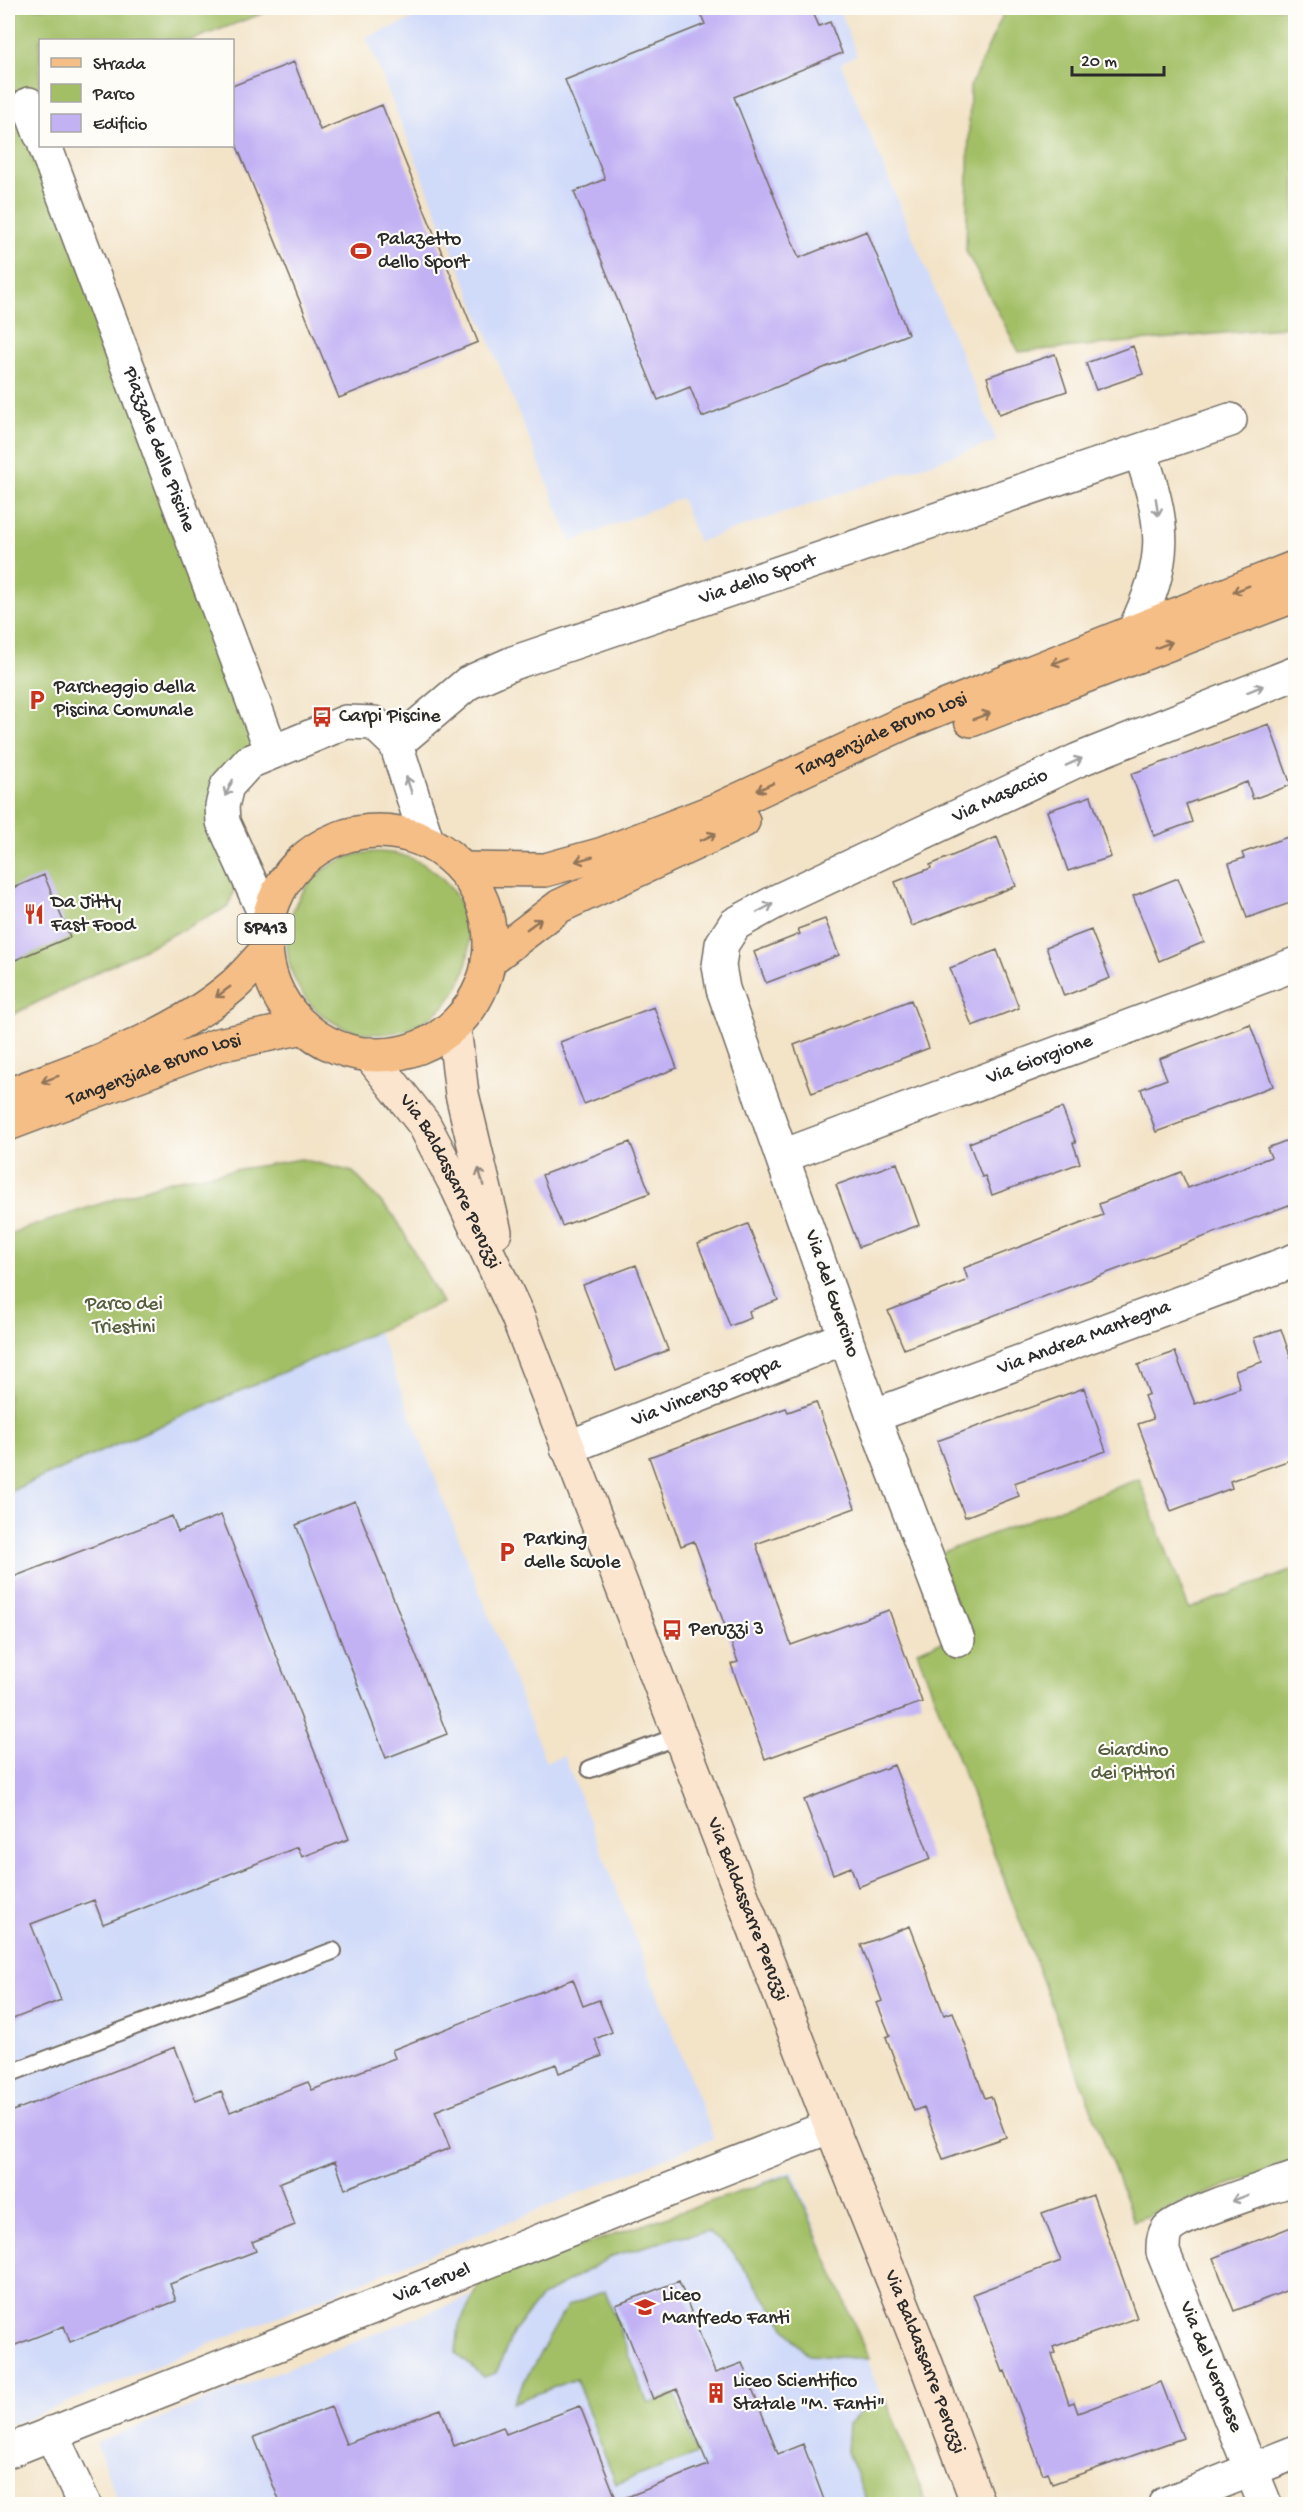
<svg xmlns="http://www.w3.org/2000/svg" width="1303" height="2512" viewBox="0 0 1303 2512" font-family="'Gochi Hand',sans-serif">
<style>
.built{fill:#d0daf9}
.green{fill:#a3bf66;stroke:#677548;stroke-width:1.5}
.building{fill:#c2b2f4}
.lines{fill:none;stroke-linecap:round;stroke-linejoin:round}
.lane-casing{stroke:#716b62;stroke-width:20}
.street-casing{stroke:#716b62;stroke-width:36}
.secondary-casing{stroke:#716b62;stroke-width:36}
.primary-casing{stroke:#716b62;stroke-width:36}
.lane{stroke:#fff;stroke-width:16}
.street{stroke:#fff;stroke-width:33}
.secondary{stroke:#fbe5cf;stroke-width:33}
.primary{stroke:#f6be87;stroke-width:33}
.oneway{stroke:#a0a0a0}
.oneway2{stroke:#907459}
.oneway3{stroke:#93887d}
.labels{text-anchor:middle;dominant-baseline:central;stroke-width:4.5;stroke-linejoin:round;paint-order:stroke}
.shield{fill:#fdfcf7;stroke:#6a6a68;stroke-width:1.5}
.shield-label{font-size:18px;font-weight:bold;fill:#2b2b2b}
.poi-label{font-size:20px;fill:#2b2b2b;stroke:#fdfcf7;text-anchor:start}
.street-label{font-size:20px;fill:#2b2b2b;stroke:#fdfcf7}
.park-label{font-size:20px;fill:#555f40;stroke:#fdfcf7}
</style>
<rect width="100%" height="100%" fill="#fdfcf7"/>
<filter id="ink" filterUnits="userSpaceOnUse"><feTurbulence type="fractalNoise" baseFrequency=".0167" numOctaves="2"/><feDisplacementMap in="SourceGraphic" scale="12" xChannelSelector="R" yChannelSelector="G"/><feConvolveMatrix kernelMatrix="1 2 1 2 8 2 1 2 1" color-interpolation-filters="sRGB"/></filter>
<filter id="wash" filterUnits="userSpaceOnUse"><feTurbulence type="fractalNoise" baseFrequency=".008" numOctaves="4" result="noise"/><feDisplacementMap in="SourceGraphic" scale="24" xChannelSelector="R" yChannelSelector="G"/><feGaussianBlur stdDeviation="1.35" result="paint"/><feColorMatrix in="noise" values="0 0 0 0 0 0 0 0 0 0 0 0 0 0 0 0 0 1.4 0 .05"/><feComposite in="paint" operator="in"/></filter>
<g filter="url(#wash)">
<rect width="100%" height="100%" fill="#f3e3c7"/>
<!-- built -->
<path class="built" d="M 442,8 L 839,8 L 857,55 L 841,63 L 997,441 L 698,542 L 681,498 L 571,542 L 366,37 Z
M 378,1331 L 546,1762 L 564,1756 L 714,2138 L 22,2421 L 8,2425 L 8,1492 Z
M 793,2170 L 923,2504 L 119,2504 L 96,2443 Z"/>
<!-- green -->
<path class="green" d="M 8,8 L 277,8 L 192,40 L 40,40 L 40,99 L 259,746 L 213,791 L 243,866 L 228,907 L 8,1017 Z
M 1006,8 L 1295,8 L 1295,322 L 1279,328 L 1019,352 L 966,251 L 970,87 Z
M287 943a91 91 0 1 1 182 0a91 91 0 1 1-182 0Z
M 301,1159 L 353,1172 L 395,1217 L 442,1303 L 8,1492 L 8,1234 L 173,1180 Z
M 1139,1479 L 1189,1609 L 1295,1569 L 1295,2160 L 1134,2221 L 917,1651 L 967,1632 L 938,1554 Z
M 791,2174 L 869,2359 L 809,2355 L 796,2342 L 732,2251 L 708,2232 L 681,2236 L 612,2256 L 541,2297 L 514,2331 L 496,2373 L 483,2377 L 456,2353 L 459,2325 L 482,2280 Z
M 605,2291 L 648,2404 L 675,2394 L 697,2454 L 616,2484 L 576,2379 L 512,2403 L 567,2306 Z
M 886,2400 L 927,2504 L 868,2504 L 847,2452 L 849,2424 L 865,2408 Z"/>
<g id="blocks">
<!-- building -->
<path class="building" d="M 698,8 L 811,8 L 819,26 L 830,22 L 842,53 L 734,97 L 799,258 L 867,231 L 908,334 L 702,417 L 690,387 L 658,400 L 574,192 L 605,179 L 565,80 L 705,24 Z
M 294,62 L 320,130 L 382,105 L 478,342 L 339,398 L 232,134 L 232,86 Z
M 1133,346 L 1143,374 L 1096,390 L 1086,363 Z
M 1055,354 L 1067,391 L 999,414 L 987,377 Z
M 1269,724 L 1291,785 L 1253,799 L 1247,782 L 1186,804 L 1192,822 L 1154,836 L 1131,774 Z
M 1091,796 L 1111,857 L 1068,871 L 1047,811 Z
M 1296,834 L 1296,901 L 1247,918 L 1229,863 L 1244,858 L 1242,853 Z
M 997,837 L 1016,886 L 912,926 L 895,882 L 931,868 L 930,865 Z
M 44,875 L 70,937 L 8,963 L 8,890 Z
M 1178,878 L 1204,942 L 1159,961 L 1133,896 Z
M 825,919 L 839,955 L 766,983 L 754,952 L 800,934 L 798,929 Z
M 1091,930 L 1110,978 L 1064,996 L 1046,947 Z
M 997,950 L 1019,1008 L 972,1026 L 950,968 Z
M 911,1000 L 929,1048 L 812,1093 L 794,1045 Z
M 654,1007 L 677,1068 L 584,1104 L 560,1042 Z
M 1250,1024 L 1273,1086 L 1183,1120 L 1183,1122 L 1156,1132 L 1141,1089 L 1167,1079 L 1159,1059 Z
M 1062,1108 L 1076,1143 L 1073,1143 L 1080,1163 L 992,1195 L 985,1176 L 982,1177 L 969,1143 Z
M 1296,1137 L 1296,1216 L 1289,1205 L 904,1349 L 888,1311 L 968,1280 L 964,1268 L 1103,1215 L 1099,1204 L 1181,1172 L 1188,1188 L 1271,1157 L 1267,1148 Z
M 630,1142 L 650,1193 L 562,1226 L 542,1175 Z
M 897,1163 L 919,1225 L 859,1247 L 836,1185 Z
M 748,1224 L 778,1300 L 749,1311 L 751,1318 L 730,1326 L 698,1244 Z
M 636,1265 L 668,1350 L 616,1371 L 583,1285 Z
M 1281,1329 L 1296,1373 L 1296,1458 L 1230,1481 L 1232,1488 L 1171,1511 L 1138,1424 L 1153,1419 L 1144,1396 L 1149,1394 L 1138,1365 L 1175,1352 L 1195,1404 L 1240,1388 L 1235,1371 L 1262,1362 L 1254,1338 Z
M 1084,1388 L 1106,1451 L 1014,1483 L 1019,1496 L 965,1517 L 937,1441 Z
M 816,1402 L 855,1508 L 756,1544 L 791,1645 L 889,1610 L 922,1702 L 765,1759 L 731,1664 L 738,1662 L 694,1541 L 681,1546 L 649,1457 L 786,1408 L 788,1412 Z
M 355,1501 L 447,1734 L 386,1758 L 296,1525 Z
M 221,1515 L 349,1839 L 302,1857 L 298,1847 L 103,1924 L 94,1900 L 31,1924 L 61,2000 L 8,2021 L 8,1579 L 172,1516 L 178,1532 Z
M 894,1765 L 931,1859 L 858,1887 L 851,1867 L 833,1874 L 804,1800 Z
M 910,1926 L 944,2015 L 953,2012 L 985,2098 L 991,2096 L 1006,2137 L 943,2159 L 924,2107 L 914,2111 L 886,2037 L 890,2035 L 877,2003 L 882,2001 L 861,1945 Z
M 573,1979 L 583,2006 L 599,2000 L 612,2032 L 595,2039 L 602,2056 L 559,2073 L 556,2064 L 435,2111 L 450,2148 L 345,2189 L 335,2161 L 279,2183 L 295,2225 L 252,2242 L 256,2251 L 170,2284 L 176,2301 L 70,2342 L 64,2326 L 8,2348 L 8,2113 L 175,2047 L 196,2101 L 221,2091 L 230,2112 L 308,2082 L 312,2090 L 395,2058 L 392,2050 Z
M 1093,2195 L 1137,2318 L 1053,2347 L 1055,2353 L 1052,2354 L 1069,2404 L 1074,2402 L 1078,2413 L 1161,2382 L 1183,2438 L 1052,2484 L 1048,2472 L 1043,2474 L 1005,2371 L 1003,2372 L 973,2294 L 1061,2261 L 1042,2213 Z
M 1296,2225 L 1296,2287 L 1234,2311 L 1213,2258 Z
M 679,2281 L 715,2373 L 742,2363 L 778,2454 L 803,2444 L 826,2505 L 281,2505 L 254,2437 L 331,2407 L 346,2444 L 441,2409 L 454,2446 L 503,2427 L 506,2434 L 580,2406 L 617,2501 L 708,2465 L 677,2389 L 653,2399 L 616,2305 Z"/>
</g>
</g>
<g filter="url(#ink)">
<use href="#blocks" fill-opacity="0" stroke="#716b62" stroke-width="1.5"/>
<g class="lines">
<!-- lane casing -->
<g class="lane-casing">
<path id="lane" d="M 590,1769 L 679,1736
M 8,2074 L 333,1951"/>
</g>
<!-- street casing -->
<g class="street-casing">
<g id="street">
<path d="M 29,104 L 40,134"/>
<path id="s1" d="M 45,146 L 272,752"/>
<path d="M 1133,633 C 1169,558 1166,528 1140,451"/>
<path id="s2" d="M 396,744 L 468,683 L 513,663 L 1230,420"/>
<path d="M 267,919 L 223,822 L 222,806 L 227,786 L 249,762 L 346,722 L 374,723 L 396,744 L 427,841"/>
<path id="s3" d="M 783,1156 L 1296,964"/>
<path id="s4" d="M 873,1416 L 1296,1260"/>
<path id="s5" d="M 567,1448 L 846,1337"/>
<path id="s6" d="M 958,1640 L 873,1416 L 723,989 L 719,966 L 722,944 L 735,924 L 777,901 L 1078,760 L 1296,673"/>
<path d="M 51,2433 L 84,2504"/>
<path id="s7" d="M 8,2451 L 831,2126"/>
<path d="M 1165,2504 L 1296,2452"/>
<path d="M 1265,2504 L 1163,2252 C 1163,2244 1163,2235 1168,2229 C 1180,2215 1273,2186 1296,2178"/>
</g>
</g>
<!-- secondary casing -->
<g class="secondary-casing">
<g id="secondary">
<path d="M 454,1027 L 462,1094 L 495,1232"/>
<path id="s8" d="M 369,1054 L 424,1124 L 458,1189 L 517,1315 L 831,2126 L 924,2358 L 978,2504"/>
</g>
</g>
<!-- primary casing -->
<g class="primary-casing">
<g id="primary">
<path d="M 971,720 L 1296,595"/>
<circle cx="378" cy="943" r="112"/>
<path id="s9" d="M 462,869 L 545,870 L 603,854 L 719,809 L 906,722 L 1296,567"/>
<path d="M 488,961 L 560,906 L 743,821"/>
<path d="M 8,1095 C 85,1066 170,1040 234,985 C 245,975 255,963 265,952"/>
<path id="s10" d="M 8,1124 L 218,1045 L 304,1027"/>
</g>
</g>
<!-- lane -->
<use href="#lane" class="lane"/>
<!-- street -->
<use href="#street" class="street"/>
<!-- secondary -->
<use href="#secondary" class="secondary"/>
<!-- primary -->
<use href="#primary" class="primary"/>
</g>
<!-- one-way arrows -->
<defs><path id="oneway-shaft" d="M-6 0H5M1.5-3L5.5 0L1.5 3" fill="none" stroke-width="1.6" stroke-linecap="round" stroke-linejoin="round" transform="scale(1.5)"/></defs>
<g class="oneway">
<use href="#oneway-shaft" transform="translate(1157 507) rotate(82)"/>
<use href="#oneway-shaft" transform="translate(1255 689) rotate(-22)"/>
<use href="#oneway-shaft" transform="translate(1074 762) rotate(-24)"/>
<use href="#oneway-shaft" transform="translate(409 785) rotate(-108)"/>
<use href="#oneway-shaft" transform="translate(229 788) rotate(115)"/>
<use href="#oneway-shaft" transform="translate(765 908) rotate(-28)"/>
<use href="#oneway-shaft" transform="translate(1240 2198) rotate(160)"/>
</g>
<g class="oneway2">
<use href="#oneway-shaft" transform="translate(1241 589) rotate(158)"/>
<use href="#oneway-shaft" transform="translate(1164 645) rotate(-21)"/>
<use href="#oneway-shaft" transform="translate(1060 661) rotate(159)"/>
<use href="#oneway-shaft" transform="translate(982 716) rotate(-21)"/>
<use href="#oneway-shaft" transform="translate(765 787) rotate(155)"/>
<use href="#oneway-shaft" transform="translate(708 837) rotate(-25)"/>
<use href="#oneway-shaft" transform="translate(584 859) rotate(165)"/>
<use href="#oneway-shaft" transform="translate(534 924) rotate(-36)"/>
<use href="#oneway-shaft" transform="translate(223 992) rotate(144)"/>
<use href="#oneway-shaft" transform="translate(50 1079) rotate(160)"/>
</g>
<use class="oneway3" href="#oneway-shaft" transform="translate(481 1177) rotate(-105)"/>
</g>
<!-- icons -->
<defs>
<g id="stadium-bare" transform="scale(1.62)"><path d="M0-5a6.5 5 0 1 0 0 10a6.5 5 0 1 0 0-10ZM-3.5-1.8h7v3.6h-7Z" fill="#c8321e" stroke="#fdfcf7" stroke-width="2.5" paint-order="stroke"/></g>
<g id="parking-bare" transform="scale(1.62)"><path d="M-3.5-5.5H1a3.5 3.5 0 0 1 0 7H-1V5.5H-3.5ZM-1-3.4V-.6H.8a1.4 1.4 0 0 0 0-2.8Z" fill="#c8321e" stroke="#fdfcf7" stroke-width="2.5" paint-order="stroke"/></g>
<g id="bus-bare" transform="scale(1.62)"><path d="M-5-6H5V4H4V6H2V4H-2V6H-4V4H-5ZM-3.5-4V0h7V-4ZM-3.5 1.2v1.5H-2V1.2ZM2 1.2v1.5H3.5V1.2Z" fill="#c8321e" stroke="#fdfcf7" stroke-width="2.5" paint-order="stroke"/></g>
<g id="restaurant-bare" transform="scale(1.62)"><path d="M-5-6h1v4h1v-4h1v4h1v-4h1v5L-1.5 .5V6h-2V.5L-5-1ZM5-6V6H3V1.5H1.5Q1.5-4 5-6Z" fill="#c8321e" stroke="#fdfcf7" stroke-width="2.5" paint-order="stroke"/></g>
<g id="school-bare" transform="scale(1.62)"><path d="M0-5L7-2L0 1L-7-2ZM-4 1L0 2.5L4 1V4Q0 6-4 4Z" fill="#c8321e" stroke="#fdfcf7" stroke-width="2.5" paint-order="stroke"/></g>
<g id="building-bare" transform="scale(1.62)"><path d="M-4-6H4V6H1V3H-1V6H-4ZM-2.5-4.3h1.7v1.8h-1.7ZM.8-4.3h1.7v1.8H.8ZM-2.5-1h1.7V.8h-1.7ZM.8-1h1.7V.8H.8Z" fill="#c8321e" stroke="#fdfcf7" stroke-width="2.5" paint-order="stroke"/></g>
</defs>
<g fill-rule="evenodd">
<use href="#stadium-bare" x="361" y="251"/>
<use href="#parking-bare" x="37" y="700"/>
<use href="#bus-bare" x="322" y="717"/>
<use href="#restaurant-bare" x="34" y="914"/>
<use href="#parking-bare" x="507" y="1552"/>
<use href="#bus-bare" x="672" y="1630"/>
<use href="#school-bare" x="645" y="2307"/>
<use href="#building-bare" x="716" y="2393"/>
</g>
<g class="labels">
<!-- shield labels -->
<rect class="shield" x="237.5" y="914" width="57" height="30" rx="4.5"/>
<g class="shield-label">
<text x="266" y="929">SP413</text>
</g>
<!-- poi labels -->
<g class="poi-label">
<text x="378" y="240">Palazetto<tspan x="378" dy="23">dello Sport</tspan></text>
<text x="54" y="688">Parcheggio della<tspan x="54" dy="23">Piscina Comunale</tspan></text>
<text x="339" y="717">Carpi Piscine</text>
<text x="51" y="903">Da Jitty<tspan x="51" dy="23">Fast Food</tspan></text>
<text x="524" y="1540">Parking<tspan x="524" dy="23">delle Scuole</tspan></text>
<text x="689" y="1630">Peruzzi 3</text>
<text x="662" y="2296">Liceo<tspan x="662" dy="23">Manfredo Fanti</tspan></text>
<text x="733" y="2382">Liceo Scientifico<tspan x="733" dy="23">Statale "M. Fanti"</tspan></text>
</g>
<!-- street labels -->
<g class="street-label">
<text stroke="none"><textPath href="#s1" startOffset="324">Piazzale delle Piscine</textPath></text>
<text stroke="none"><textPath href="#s2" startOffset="402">Via dello Sport</textPath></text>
<text stroke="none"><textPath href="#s9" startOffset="447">Tangenziale Bruno Losi</textPath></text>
<text stroke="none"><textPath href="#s6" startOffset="1056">Via Masaccio</textPath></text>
<text stroke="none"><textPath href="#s3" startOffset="274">Via Giorgione</textPath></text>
<text stroke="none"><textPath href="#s10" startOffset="156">Tangenziale Bruno Losi</textPath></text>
<text stroke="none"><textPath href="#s8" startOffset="152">Via Baldassarre Peruzzi</textPath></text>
<text transform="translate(831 1294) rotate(71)">Via del Guercino</text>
<text stroke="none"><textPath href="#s4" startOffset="225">Via Andrea Mantegna</textPath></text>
<text stroke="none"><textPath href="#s5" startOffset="150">Via Vincenzo Foppa</textPath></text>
<text stroke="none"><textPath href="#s8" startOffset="939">Via Baldassarre Peruzzi</textPath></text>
<text stroke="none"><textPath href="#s7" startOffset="456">Via Teruel</textPath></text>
<text stroke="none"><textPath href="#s8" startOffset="1425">Via Baldassarre Peruzzi</textPath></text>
<text transform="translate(1210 2367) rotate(68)">Via del Veronese</text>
</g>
<!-- park labels -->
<g class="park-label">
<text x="124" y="1305">Parco dei<tspan x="124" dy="23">Triestini</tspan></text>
<text x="1133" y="1751">Giardino<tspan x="1133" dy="23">dei Pittori</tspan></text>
</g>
</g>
<!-- margin -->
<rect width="1303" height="2512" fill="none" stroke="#fdfcf7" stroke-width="30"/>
<!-- legend -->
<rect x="39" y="39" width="195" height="108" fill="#fdfcf7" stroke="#a9a8a5" stroke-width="1.5"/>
<rect x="51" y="58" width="30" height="9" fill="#f6be87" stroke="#a9a8a5" stroke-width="1.5"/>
<text x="93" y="69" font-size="18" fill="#2b2b2b">Strada</text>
<rect x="51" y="84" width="30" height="18" fill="#a3bf66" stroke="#a9a8a5" stroke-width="1.5"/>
<text x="93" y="99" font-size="18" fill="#2b2b2b">Parco</text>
<rect x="51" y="114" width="30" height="18" fill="#c2b2f4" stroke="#a9a8a5" stroke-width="1.5"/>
<text x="93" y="129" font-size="18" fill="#2b2b2b">Edificio</text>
<!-- scale -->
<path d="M1072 66v9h92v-9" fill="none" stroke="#2b2b2b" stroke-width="3"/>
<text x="1081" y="66" font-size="18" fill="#2b2b2b" stroke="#fdfcf7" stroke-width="4.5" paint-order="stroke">20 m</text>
</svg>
